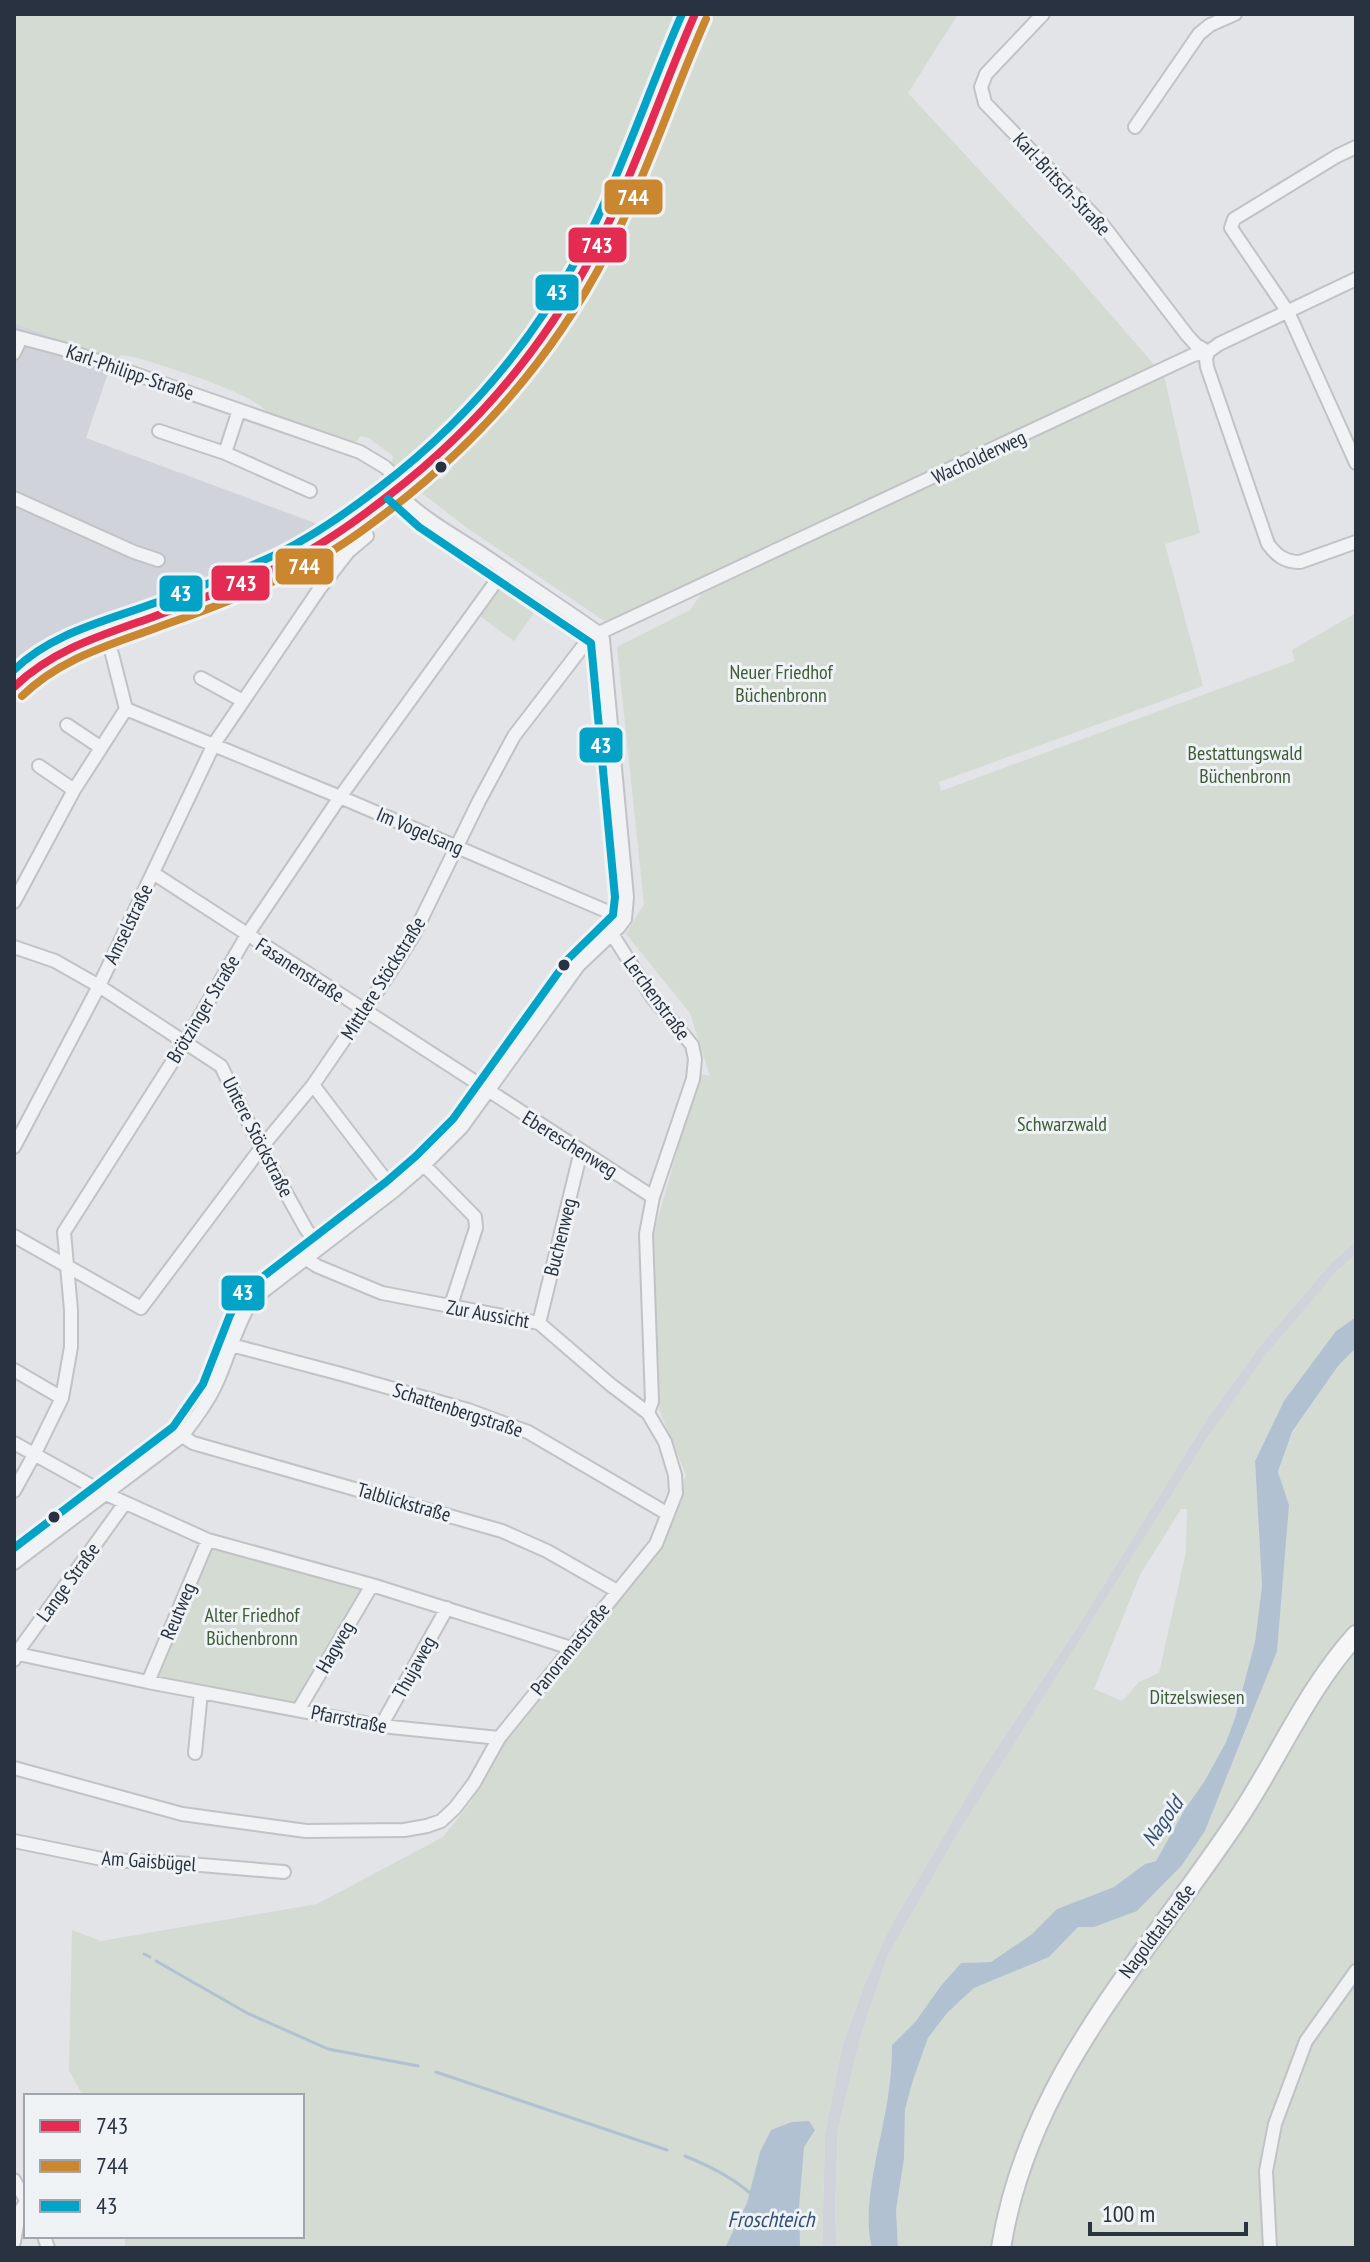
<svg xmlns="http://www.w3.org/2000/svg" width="1370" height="2262" viewBox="0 0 1370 2262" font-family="'PT Sans Narrow',sans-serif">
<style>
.built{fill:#d0d4da}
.green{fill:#d3dbd2;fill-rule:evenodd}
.water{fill:#b1c1d1}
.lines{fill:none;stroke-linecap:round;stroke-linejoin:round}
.stream{stroke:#b1c1d1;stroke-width:3}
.street-casing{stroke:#c0c2c5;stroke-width:16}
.primary-casing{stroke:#bec1c5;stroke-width:22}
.street{stroke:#f1f2f4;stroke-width:12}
.secondary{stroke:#c0c2c6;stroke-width:16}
.primary{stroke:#f6f6f6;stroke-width:18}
.bus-1-casing{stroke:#f0f3f6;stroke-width:14}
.bus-2-casing{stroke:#f0f3f6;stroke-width:14}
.bus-3-casing{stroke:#f0f3f6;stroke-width:14}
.bus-1{stroke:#e42c52;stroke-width:8}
.bus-2{stroke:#ca8730;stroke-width:8}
.bus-3{stroke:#02a3c7;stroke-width:8}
.bus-dot{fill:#293240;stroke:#f0f3f6;stroke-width:3}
.labels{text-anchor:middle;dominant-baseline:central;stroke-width:6;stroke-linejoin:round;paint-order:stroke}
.street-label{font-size:20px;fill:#293240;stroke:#f0f3f6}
.park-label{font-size:20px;fill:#3e5c36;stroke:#f0f3f6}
.water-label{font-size:22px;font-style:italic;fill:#335174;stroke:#f0f3f6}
.line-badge{stroke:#f0f3f6;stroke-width:3}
.badge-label{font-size:22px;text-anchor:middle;font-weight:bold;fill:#fff}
</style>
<rect width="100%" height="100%" fill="#e2e4e7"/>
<!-- built -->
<path class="built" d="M 14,323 L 116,361 L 109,370 L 86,438 L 323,526 L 282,549 L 183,591 L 66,632 L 19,659 L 14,666 Z
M 1356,1241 L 1356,1254 L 1336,1272 L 1210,1434 L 955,1838 L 888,1955 L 861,2035 L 838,2130 L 835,2209 L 837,2248 L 822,2248 L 825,2133 L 842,2047 L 865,1983 L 889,1929 L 984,1767 L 1080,1623 L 1207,1419 L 1260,1346 L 1330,1264 Z"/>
<!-- green -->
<path class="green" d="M 14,14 L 673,14 L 659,64 L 638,119 L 570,270 L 545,312 L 482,395 L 473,398 L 402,468 L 397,469 L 392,463 L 393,456 L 369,438 L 360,436 L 355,445 L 269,415 C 258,393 162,366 135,357 L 121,355 L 116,361 L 14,323 Z
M 704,14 L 958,14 L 908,93 L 1071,269 L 1164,376 L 1200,533 L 1165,544 L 1203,686 L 939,782 L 941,791 L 1295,661 L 1292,650 L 1356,613 L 1356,1241 L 1330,1264 L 1260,1346 L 1207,1419 L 1080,1623 L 984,1767 L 889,1929 L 865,1983 L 842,2047 L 825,2133 L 822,2248 L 125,2248 L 125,2236 L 302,2236 L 302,2096 L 83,2096 L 69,2070 L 72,1930 L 101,1941 L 317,1904 L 443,1837 L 471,1802 L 505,1737 L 663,1540 L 686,1475 L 658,1407 L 653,1236 L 699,1074 L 710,1076 L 690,1013 L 626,934 L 644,904 L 617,647 L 690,610 L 704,590 L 855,520 L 850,512 L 606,622 L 467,528 L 418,490 L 435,475 L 442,479 L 453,468 L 450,462 L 522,379 L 544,348 Z
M 505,569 L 546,596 L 514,641 L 474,612 Z
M 1356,1254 L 1356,1317 L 1336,1331 L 1284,1401 L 1255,1461 L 1262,1586 L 1255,1642 L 1235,1718 L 1226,1742 L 1204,1782 L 1185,1809 L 1156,1861 L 1145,1864 L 1114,1887 L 1057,1909 L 1032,1934 L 991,1962 L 961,1963 L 940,1987 L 916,2021 L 892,2045 C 892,2069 889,2095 884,2119 C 877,2156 862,2212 872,2248 L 837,2248 L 835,2209 L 838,2130 L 861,2035 L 888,1955 L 956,1836 L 1210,1434 L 1266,1354 L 1336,1272 ZM 1181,1509 L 1187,1509 L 1186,1552 L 1159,1673 L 1139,1682 L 1122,1701 L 1094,1689 L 1140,1575 Z
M 1356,1348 L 1356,1627 L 1330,1655 L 1309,1682 L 1224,1829 L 1083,2021 L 1026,2131 L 1013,2165 L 994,2248 L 898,2248 L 896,2210 L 904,2159 L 905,2109 L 913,2080 L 928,2038 L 947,2013 L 974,1988 L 1049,1957 L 1078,1927 L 1094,1927 L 1205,1831 L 1257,1702 L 1281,1586 L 1289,1505 L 1278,1473 L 1292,1433 L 1338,1366 Z
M 210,1544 L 367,1587 L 296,1706 L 204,1686 L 155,1677 Z
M 1356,1651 L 1356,2248 L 1010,2248 L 1025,2185 L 1044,2122 L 1103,2022 L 1233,1845 L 1335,1675 Z"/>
<!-- water -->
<path class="water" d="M 1356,1317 L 1356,1348 L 1338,1366 L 1292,1432 L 1278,1472 L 1289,1505 L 1277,1651 L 1205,1831 L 1182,1865 L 1137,1911 L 1094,1927 L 1078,1927 L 1049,1957 L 974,1988 L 947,2013 L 928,2038 L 913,2080 L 905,2109 L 904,2159 L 896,2210 L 898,2248 L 872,2248 C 862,2212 877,2156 884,2119 C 889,2095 892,2069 892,2045 L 916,2021 L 940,1987 L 961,1963 L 991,1962 L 1032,1934 L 1057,1909 L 1114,1887 L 1145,1864 L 1156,1861 L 1185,1809 L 1204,1782 L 1226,1742 L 1235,1718 L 1255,1642 L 1262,1586 L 1255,1461 L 1284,1401 L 1336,1331 Z
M 809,2121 L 815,2130 L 804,2147 L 799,2207 L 800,2248 L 725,2248 L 747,2203 L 760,2152 L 771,2130 L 792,2122 Z"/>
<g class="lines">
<!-- stream -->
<path class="stream" d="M 144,1954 L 150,1957
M 156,1961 L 247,2013 L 328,2049 L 418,2066
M 436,2072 L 667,2150
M 685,2156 C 709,2166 730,2176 750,2193"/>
<!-- street casing -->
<g class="street-casing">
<path id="street" d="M 1043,14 L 986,74 L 981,87 L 985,103 L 1102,224 L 1187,335 L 1196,345 L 1208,352 L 1206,359 L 1207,367 L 1268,544 C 1277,556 1285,562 1300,562 L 1356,542
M 1135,127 L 1199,34 L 1210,25 L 1235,14
M 1356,147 L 1337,156 L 1234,219 L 1231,228 L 1288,312 L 1356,463
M 14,336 L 63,349 L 360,452 L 385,467 L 404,485
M 14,353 L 21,338
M 239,410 L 225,453 L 310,491
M 159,431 L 225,453
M 14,498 L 134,552 L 158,560
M 201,678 L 243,701
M 126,709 L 340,797 L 625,919
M 67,725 L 100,747
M 39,766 L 74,790
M 153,873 L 653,1197
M 14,902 L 74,790 L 126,709 L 112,654
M 14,947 L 55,961 L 99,986 L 221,1066 L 261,1148 L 306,1229 L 320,1248
M 313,1085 L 394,1191
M 14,1147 L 99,986 L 214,744 L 320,588 L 348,552 L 367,536 L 356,520
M 424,1165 L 475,1217 L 476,1228 L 450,1308
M 14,1236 L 141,1308 L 261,1148 L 313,1085 L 389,974 L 413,936 L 479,801 L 514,736 L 587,641 L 599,633 L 1193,355 L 1208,352 L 1219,344 L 1356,279
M 305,1258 L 317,1266 L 382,1293 L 539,1323 L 611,1385 L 648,1413
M 539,1323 L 581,1151
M 231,1345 L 341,1374 L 468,1410 L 528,1432 L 668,1514
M 14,1370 L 62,1398
M 182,1436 L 193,1443 L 502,1531 L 547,1551 L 617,1591
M 14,1443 L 106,1494 L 208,1540 L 372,1585 L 571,1648
M 14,1491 L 34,1455 L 62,1398 L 71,1347 L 71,1310 L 64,1232 L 185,1042 L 247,935 L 340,797 L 505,569
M 14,1563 L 182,1436 C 195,1419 208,1402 217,1382 C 229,1355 236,1326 252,1300 L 394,1191 L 424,1165 L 462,1127 L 578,966 L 619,927 L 625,919 L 627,897 L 603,639 L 599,633 C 560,606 521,580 481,553 C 452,534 420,517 396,491
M 14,1653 L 148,1682 L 381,1726 L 499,1738
M 14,1660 L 16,1654 L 125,1503
M 148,1682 L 208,1540
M 299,1709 L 372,1585
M 381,1726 L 447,1608
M 195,1753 L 201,1692
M 14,1768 L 182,1814 L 306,1831 L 404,1830 L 427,1826 L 441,1821 L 455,1808 L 474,1783 L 499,1738 L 656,1544 L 676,1493 L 675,1475 L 665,1442 L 648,1413 L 652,1401 L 646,1234 L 653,1197 L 693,1079 L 695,1059 L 692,1045 L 652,997 L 612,934
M 14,1841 L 107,1860 L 177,1863 L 284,1872
M 14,2180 L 26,2200
M 44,2236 L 48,2248
M 14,2242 L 19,2213 L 26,2202
M 1270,2248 L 1266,2171 L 1275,2124 L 1306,2041 L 1356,1971"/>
</g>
<!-- primary casing -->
<g class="primary-casing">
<path id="primary" d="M 1001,2248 C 1028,2078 1143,1960 1235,1823 C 1278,1760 1304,1693 1356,1635"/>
</g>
<!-- street -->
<use href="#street" class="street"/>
<!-- secondary -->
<path class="secondary" d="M 14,687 C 51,646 102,635 152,617 C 196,601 239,585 281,565 C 314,550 344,529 374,507 C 476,433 553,342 607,226 C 639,157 663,84 695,14"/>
<!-- primary -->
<use href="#primary" class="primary"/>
<!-- bus-1 casing -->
<g class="bus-1-casing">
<path id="bus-1" d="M 14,687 C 54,649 102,635 153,617 C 196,601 240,585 282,565 C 320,547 355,522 388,496 C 482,424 556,333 607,226 C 640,157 664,84 695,14"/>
</g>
<!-- bus-2 casing -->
<g class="bus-2-casing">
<path id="bus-2" d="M 22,696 C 62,657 111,645 161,626 C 207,610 252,593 295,571 C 330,555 361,532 391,509 C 488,434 565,342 618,231 C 651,162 675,89 706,19"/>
</g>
<!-- bus-3 casing -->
<g class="bus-3-casing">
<path id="bus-3" d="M 14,670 C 51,634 102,622 149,605 C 193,590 237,573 279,553 C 315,535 348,512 380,487 C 473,416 546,327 596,221 C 628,154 652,82 682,14
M 14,1548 L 173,1427 L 203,1384 L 230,1315 L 243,1292 L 386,1182 L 416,1156 L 453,1119 L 568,959 L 613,915 L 615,897 L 591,643 L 419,527 L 388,499"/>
</g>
<!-- bus-1 -->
<use href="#bus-1" class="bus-1"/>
<!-- bus-2 -->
<use href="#bus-2" class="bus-2"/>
<!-- bus-3 -->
<use href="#bus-3" class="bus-3"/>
</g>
<!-- markers -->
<g class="bus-dot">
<circle cx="441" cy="467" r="7"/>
<circle cx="564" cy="965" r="7"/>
<circle cx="54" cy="1517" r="7"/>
</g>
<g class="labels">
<!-- street labels -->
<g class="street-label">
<text transform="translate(1062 184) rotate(47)">Karl-Britsch-Straße</text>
<text transform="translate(130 372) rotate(19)">Karl-Philipp-Straße</text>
<text transform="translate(979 457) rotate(-25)">Wacholderweg</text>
<text transform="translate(420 831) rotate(23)">Im Vogelsang</text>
<text transform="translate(128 924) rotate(-64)">Amselstraße</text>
<text transform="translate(300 970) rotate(33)">Fasanenstraße</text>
<text transform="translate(383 978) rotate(-58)">Mittlere Stöckstraße</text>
<text transform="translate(657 998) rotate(54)">Lerchenstraße</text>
<text transform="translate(203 1009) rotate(-59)">Brötzinger Straße</text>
<text transform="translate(258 1137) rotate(63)">Untere Stöckstraße</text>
<text transform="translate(570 1144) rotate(32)">Ebereschenweg</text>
<text transform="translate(560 1237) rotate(-76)">Buchenweg</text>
<text transform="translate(488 1314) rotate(10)">Zur Aussicht</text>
<text transform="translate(458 1410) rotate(18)">Schattenbergstraße</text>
<text transform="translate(404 1502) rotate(16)">Talblickstraße</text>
<text transform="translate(68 1582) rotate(-54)">Lange Straße</text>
<text transform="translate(178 1611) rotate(-67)">Reutweg</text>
<text transform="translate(335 1647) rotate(-60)">Hagweg</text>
<text transform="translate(570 1649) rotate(-51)">Panoramastraße</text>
<text transform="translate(414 1667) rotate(-61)">Thujaweg</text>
<text transform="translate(349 1719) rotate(11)">Pfarrstraße</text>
<text transform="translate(149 1861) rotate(4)">Am Gaisbügel</text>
<text transform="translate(1157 1931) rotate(-53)">Nagoldtalstraße</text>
</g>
<!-- park labels -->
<g class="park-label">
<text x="781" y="672">Neuer Friedhof<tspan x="781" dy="23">Büchenbronn</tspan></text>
<text x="1245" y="753">Bestattungswald<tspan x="1245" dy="23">Büchenbronn</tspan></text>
<text x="1062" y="1124">Schwarzwald</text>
<text x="252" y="1615">Alter Friedhof<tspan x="252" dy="23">Büchenbronn</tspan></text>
<text x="1197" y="1697">Ditzelswiesen</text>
</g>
<!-- water labels -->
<g class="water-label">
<text transform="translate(1162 1821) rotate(-55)">Nagold</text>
<text x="771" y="2219">Froschteich</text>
</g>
</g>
<g class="line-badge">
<rect x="603" y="178" width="61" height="38" rx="8" fill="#ca8730"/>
<rect x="567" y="226" width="61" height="38" rx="8" fill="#e42c52"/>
<rect x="534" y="273" width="46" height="39" rx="8" fill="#02a3c7"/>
<rect x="274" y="547" width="61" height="39" rx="8" fill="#ca8730"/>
<rect x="210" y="564" width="61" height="38" rx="8" fill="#e42c52"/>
<rect x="158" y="574" width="46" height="39" rx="8" fill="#02a3c7"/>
<rect x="578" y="726" width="46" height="38" rx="8" fill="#02a3c7"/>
<rect x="220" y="1274" width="46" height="38" rx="8" fill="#02a3c7"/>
</g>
<g class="badge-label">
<text x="633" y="205">744</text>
<text x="597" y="253">743</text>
<text x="557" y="300">43</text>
<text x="304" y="574">744</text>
<text x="241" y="591">743</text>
<text x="181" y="601">43</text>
<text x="601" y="753">43</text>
<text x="243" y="1300">43</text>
</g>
<!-- border -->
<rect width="1370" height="2262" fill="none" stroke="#293240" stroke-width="32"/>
<!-- legend -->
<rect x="24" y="2094" width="280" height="144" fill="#f0f3f6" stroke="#a0a6ad" stroke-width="2"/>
<rect x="40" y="2120" width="40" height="12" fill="#e42c52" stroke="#a0a6ad" stroke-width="2"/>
<text x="96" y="2134" font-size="24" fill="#293240">743</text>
<rect x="40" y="2160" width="40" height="12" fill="#ca8730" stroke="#a0a6ad" stroke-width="2"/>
<text x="96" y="2174" font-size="24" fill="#293240">744</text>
<rect x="40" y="2200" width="40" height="12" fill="#02a3c7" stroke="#a0a6ad" stroke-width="2"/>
<text x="96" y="2214" font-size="24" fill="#293240">43</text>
<!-- scale -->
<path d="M1090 2222v12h156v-12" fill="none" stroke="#293240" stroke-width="4"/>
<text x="1102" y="2222" font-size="24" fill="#293240" stroke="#f0f3f6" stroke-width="6" paint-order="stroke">100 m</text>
</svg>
